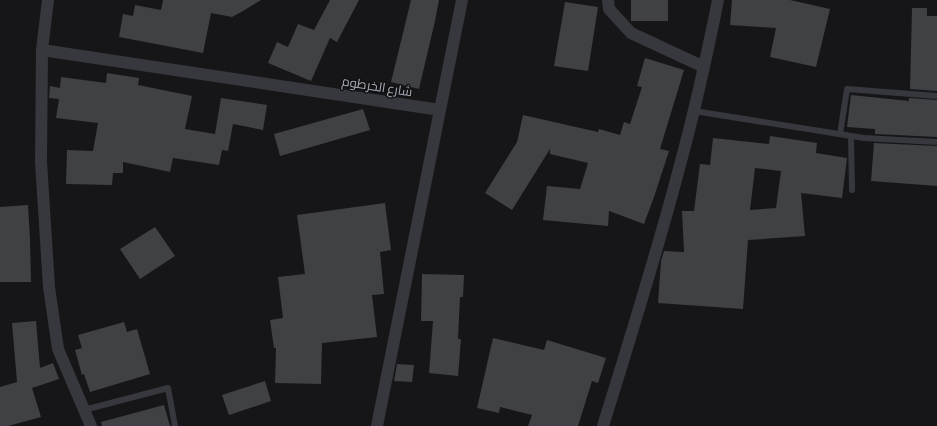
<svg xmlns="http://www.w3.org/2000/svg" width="937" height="426" viewBox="0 0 937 426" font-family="'Sofia Sans Condensed',Cairo,sans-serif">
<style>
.building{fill:#404145;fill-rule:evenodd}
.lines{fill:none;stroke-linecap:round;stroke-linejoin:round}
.service{stroke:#37383d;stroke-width:6}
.minor{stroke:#37383d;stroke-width:12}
.labels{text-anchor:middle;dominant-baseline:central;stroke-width:3;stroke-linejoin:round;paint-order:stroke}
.street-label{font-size:13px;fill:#a8adb8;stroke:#111113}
</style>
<rect width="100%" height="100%" fill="#161618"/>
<!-- building -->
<path class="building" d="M 163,0 L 261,0 L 243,11 L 232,17 L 211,13 L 203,53 L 119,37 L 123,14 L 133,16 L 135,5 L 161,10 Z
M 330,0 L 359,0 L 337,42 L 330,38 L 311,81 L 268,63 L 277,42 L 288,47 L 298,24 L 314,30 Z
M 411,0 L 439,0 L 435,21 L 419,89 L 391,82 Z
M 631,0 L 668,0 L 668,21 L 631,21 Z
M 732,0 L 790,0 L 830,9 L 816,67 L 770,57 L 776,28 L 730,25 Z
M 565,2 L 598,7 L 588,71 L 554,66 Z
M 912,8 L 927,8 L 927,16 L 937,16 L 937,91 L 910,89 Z
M 645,58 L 684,70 L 660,149 L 669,151 L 654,197 L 644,224 L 609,211 L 608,226 L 543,220 L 547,186 L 580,189 L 588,163 L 550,154 L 550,149 L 512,210 L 485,193 L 517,142 L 523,115 L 598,132 L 599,129 L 620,135 L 624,122 L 630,124 L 642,87 L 637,86 Z
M 107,73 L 139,78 L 138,85 L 192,96 L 185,129 L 215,134 L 221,98 L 267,105 L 263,130 L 233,124 L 228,151 L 222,150 L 219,165 L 173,158 L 170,172 L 123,162 L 123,173 L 113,173 L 112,185 L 66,184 L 67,150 L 93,151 L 98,123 L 56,118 L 59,99 L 49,98 L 50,86 L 60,88 L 61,77 L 106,83 Z
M 851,95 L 909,101 L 909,98 L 937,100 L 937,137 L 875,134 L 875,129 L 847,127 Z
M 363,109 L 370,130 L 280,156 L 274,134 Z
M 770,136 L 817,143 L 816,153 L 847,158 L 842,198 L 801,193 L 805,236 L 748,240 L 743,309 L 658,303 L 661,261 L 664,251 L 684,252 L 682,211 L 694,211 L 700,164 L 710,165 L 713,138 L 769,144 ZM 755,168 L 781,171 L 776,208 L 750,210 Z
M 874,143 L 937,146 L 937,186 L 871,181 Z
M 385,203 L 391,250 L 380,252 L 384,294 L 372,295 L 377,337 L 322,343 L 321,384 L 275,383 L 276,348 L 274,348 L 270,320 L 283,318 L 278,277 L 305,274 L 297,215 Z
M 28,205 L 30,239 L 31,282 L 0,282 L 0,207 Z
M 155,227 L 175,256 L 140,279 L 120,249 Z
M 422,274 L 464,275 L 463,297 L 460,297 L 458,339 L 461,339 L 458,376 L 429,373 L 433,321 L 421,321 Z
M 36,321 L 40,368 L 53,363 L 59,379 L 32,388 L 41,417 L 8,426 L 0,426 L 0,387 L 17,382 L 12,323 Z
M 124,322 L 127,332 L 137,329 L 150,374 L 90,392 L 84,374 L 82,375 L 75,350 L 82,348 L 78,335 Z
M 493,338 L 544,350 L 547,340 L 606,358 L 598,383 L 592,381 L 578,426 L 528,426 L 532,415 L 500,407 L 499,413 L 477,408 Z
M 397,364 L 414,365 L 412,382 L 394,381 Z
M 265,381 L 271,401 L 229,415 L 222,395 Z
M 164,405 L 170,426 L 102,426 L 101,422 Z"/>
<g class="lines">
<!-- service -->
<path class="service" d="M 694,111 L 864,138 L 937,142
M 840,134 L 847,89 L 937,96
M 851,136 L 852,190
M 84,410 L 168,388 L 175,426"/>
<!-- minor -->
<path class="minor" d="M 48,0 L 42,50 L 41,162 L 49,287 L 58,349 L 91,426
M 608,0 L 609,9 L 631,33 L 704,67
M 42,50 L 440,110 L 377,426
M 440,110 L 462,0
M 603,426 C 630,339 657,253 680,165 C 695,110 707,55 718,0"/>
</g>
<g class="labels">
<!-- street labels -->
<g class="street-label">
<text transform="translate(377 87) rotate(9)">شارع الخرطوم</text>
</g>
</g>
</svg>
